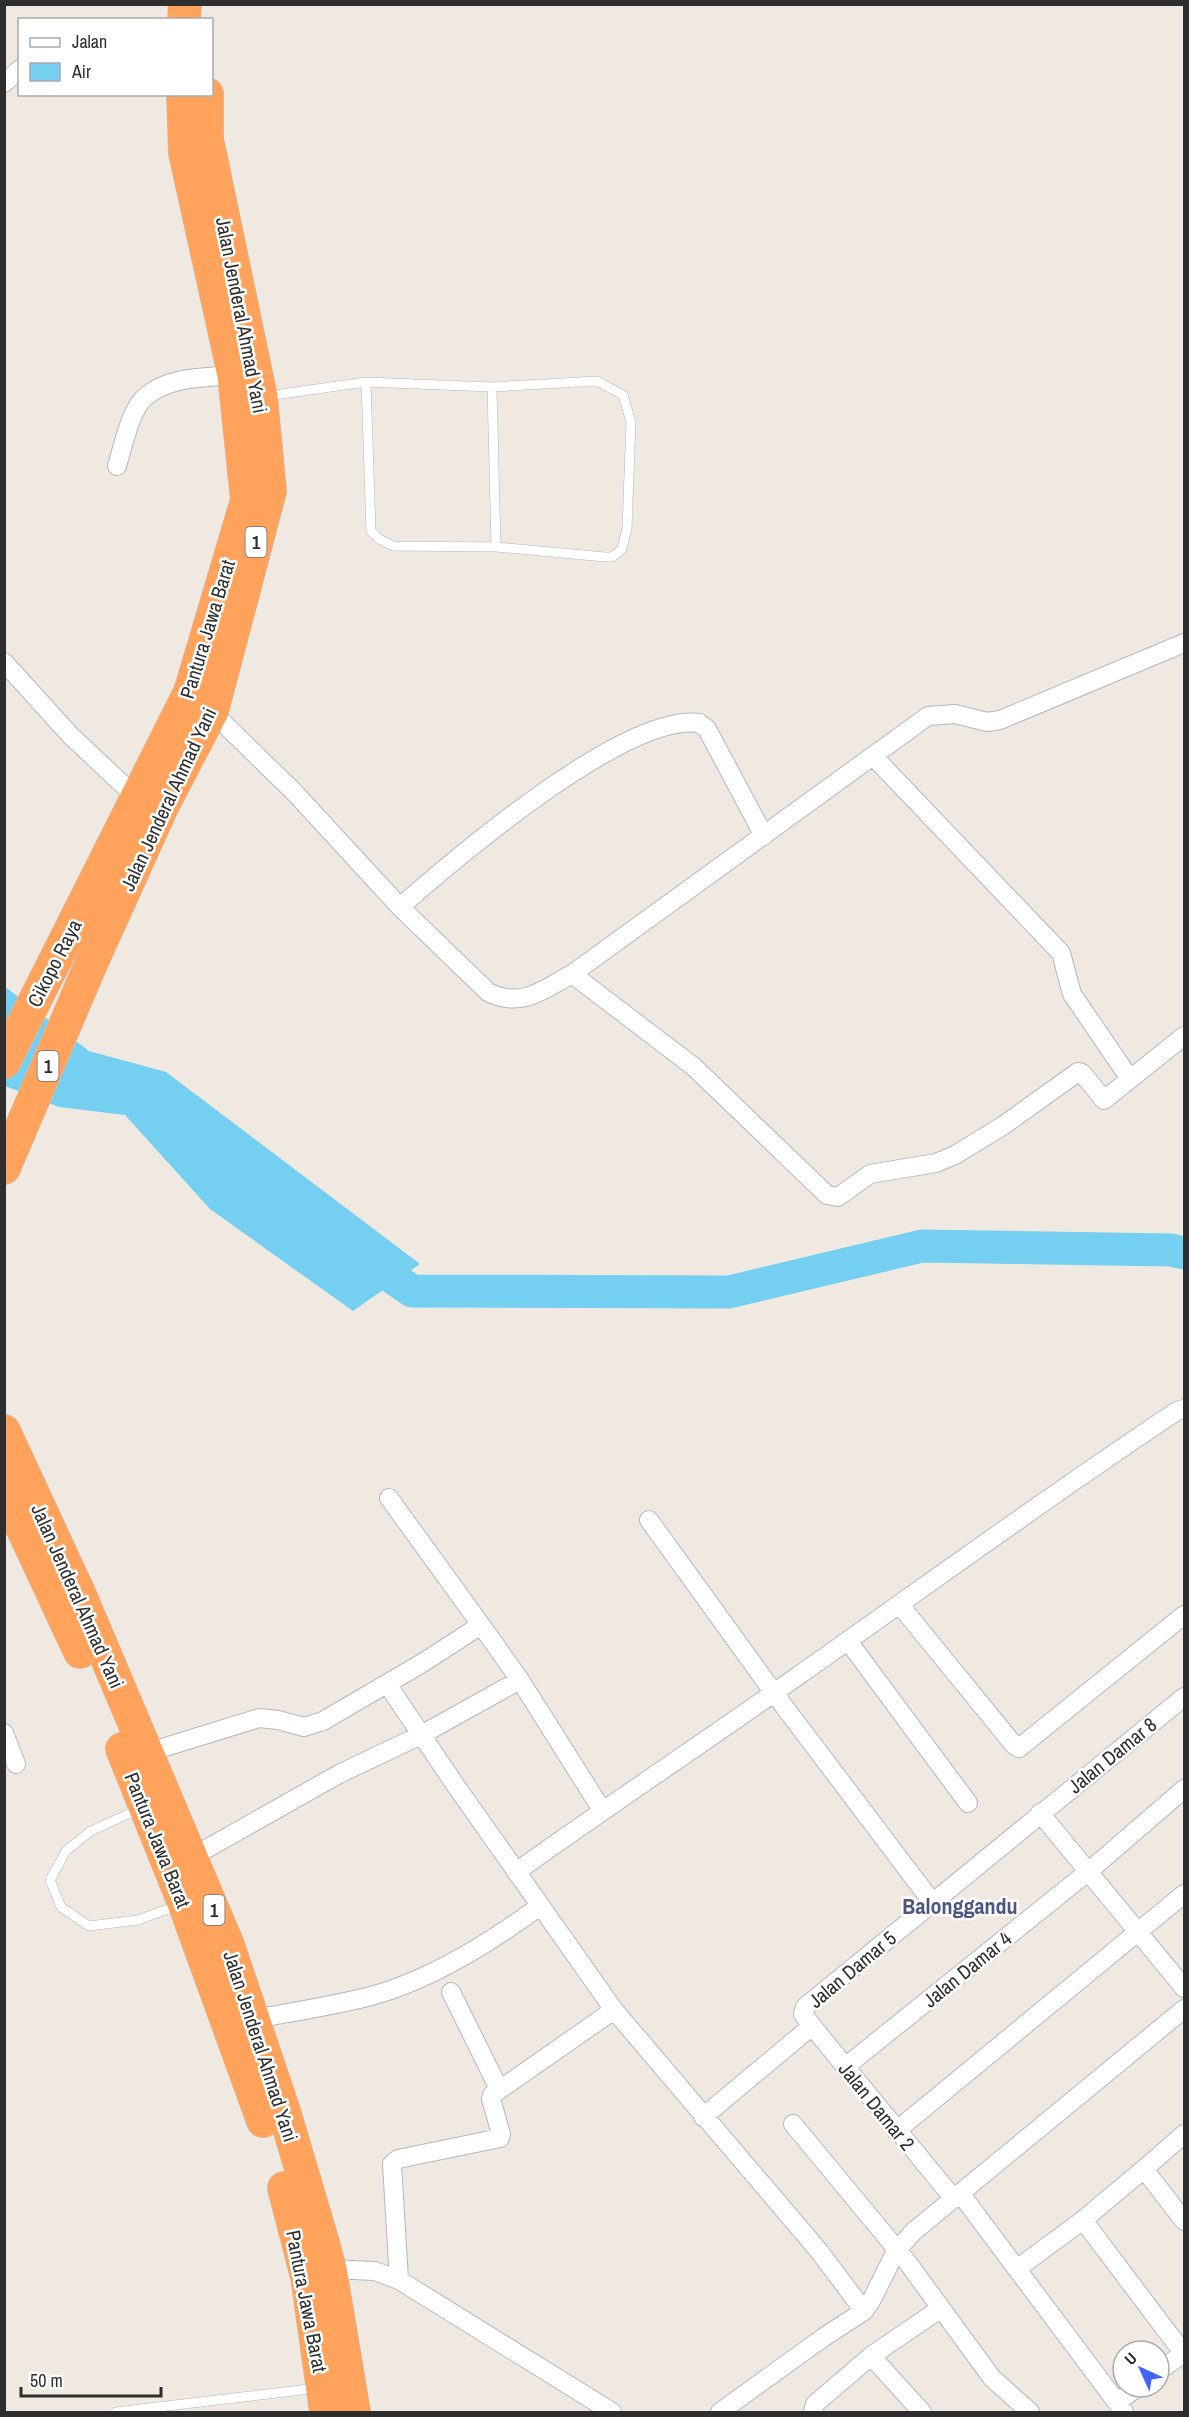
<svg xmlns="http://www.w3.org/2000/svg" width="1189" height="2417" viewBox="0 0 1189 2417" font-family="'Archivo Narrow',sans-serif">
<style>
.water{fill:#75cff0}
.lines{fill:none;stroke-linecap:round;stroke-linejoin:round}
.river{stroke:#75cff0;stroke-width:33}
.lane-casing{stroke:#b4b7c1;stroke-width:10}
.street-casing{stroke:#b4b7c1;stroke-width:20}
.highway-casing{stroke:#c9c9c9;stroke-width:34}
.lane{stroke:#fff;stroke-width:9}
.street{stroke:#fff;stroke-width:18}
.highway{stroke:#ffa35c;stroke-width:33}
.labels{text-anchor:middle;dominant-baseline:central;stroke-width:5;stroke-linejoin:round;paint-order:stroke}
.shield{fill:#fff;stroke:#6d6d6d;stroke-width:1.5}
.shield-label{font-size:18px;font-weight:bold;fill:#2e2e2e}
.street-label{font-size:20px;fill:#2e2e2e;stroke:#fff}
.quarter-label{font-size:22px;font-weight:bold;fill:#4d5680;stroke:#fff}
</style>
<rect width="100%" height="100%" fill="#efe9e1"/>
<!-- water -->
<path class="water" d="M 4,986 L 89,1051 L 166,1072 L 420,1264 L 353,1311 L 210,1209 L 125,1115 L 59,1107 L 5,1086 Z"/>
<g class="lines">
<!-- river -->
<path class="river" d="M 360,1255 L 412,1291 L 729,1292 L 922,1246 L 1171,1250 L 1184,1253"/>
<!-- lane casing -->
<g class="lane-casing">
<path id="lane" d="M 492,387 L 496,547
M 267,396 L 366,382 L 492,387 L 597,381 L 623,395 L 631,422 L 627,528 L 622,549 L 612,557 L 605,557 L 496,547 L 393,546 L 379,539 L 371,531 L 366,382
M 139,1809 L 91,1831 L 66,1851 L 50,1880 L 61,1907 L 89,1926 L 138,1920 L 179,1905
M 116,2412 L 318,2388"/>
</g>
<!-- street casing -->
<g class="street-casing">
<path id="street" d="M 4,83 L 20,69
M 117,466 C 123,447 130,410 145,397 C 169,376 204,378 234,375
M 4,662 L 70,735 L 136,797
M 207,707 L 295,793 L 400,907 L 488,992 C 521,1009 543,990 572,974 L 928,716 L 955,714 L 987,722 L 1000,720 L 1184,643
M 873,756 L 1061,953 L 1072,994 L 1130,1079
M 400,907 C 456,858 625,713 699,723 L 707,729 L 764,836
M 572,974 L 694,1067 L 827,1195 L 838,1197 L 870,1174 L 936,1163 L 955,1155 L 1004,1125 L 1078,1072 L 1082,1073 L 1104,1100 L 1184,1036
M 389,1498 L 481,1625
M 649,1520 L 774,1693 L 932,1902
M 899,1604 L 1014,1745 L 1019,1748 L 1184,1615
M 848,1641 L 968,1803
M 387,1684 L 456,1786 L 614,2010 L 819,2251 L 864,2311
M 4,1733 L 16,1764
M 146,1753 L 259,1718 L 278,1720 L 304,1727 L 323,1721 L 424,1662 L 481,1625 L 520,1680 L 602,1810
M 1040,1813 L 1184,1988
M 192,1857 L 339,1774 L 421,1735 L 520,1680
M 516,1872 C 608,1806 702,1744 795,1678 C 922,1589 1047,1497 1177,1411 L 1184,1409
M 451,1992 L 499,2089
M 254,2019 C 292,2012 333,2006 371,1996 C 431,1980 491,1942 540,1906
M 845,2067 L 1089,1871 L 1184,1789
M 703,2117 L 812,2026
M 793,2124 L 908,2263 L 992,2378 L 1030,2412
M 896,2131 L 1184,1894
M 1144,2169 L 1184,2134
M 960,2193 L 1124,2412
M 954,2199 L 812,2026 L 803,2014 L 805,2007 L 1184,1697
M 1083,2220 L 1184,2354
M 1018,2268 L 1083,2220 L 1144,2169 L 1184,2221
M 330,2269 L 375,2271 L 399,2280 L 612,2412
M 399,2280 L 392,2164 L 398,2159 L 500,2138 L 501,2134 L 491,2099 L 492,2095 L 614,2010
M 871,2356 L 922,2412
M 1159,2371 L 1184,2353
M 1117,2402 L 1138,2387
M 720,2412 L 824,2337 L 864,2311 L 871,2301 L 896,2251 L 913,2232 L 1184,2009
M 813,2412 L 815,2404 L 871,2356 L 940,2309"/>
</g>
<!-- highway casing -->
<g class="highway-casing">
<path id="highway" d="M 184,20 L 185,4
M 4,1062 L 190,692 L 247,500 L 234,375 L 185,153 L 183,94
M 4,1168 L 91,964 L 163,805 L 212,711 L 270,491 L 261,397 L 207,139 L 207,94
M 4,1431 L 80,1595 L 228,1945 L 284,2111 L 323,2243 L 330,2269 L 354,2412
M 4,1489 L 80,1652
M 122,1749 L 184,1903 L 263,2121
M 284,2188 L 307,2277 L 326,2412"/>
</g>
<!-- lane -->
<use href="#lane" class="lane"/>
<!-- street -->
<use href="#street" class="street"/>
<!-- highway -->
<use href="#highway" class="highway"/>
</g>
<g class="labels">
<!-- shield labels -->
<g class="shield">
<rect x="245.5" y="527" width="21" height="30" rx="4.5"/>
<rect x="37.5" y="1051" width="21" height="30" rx="4.5"/>
<rect x="203.5" y="1895" width="21" height="30" rx="4.5"/>
</g>
<g class="shield-label">
<text x="256" y="542">1</text>
<text x="48" y="1066">1</text>
<text x="214" y="1910">1</text>
</g>
<!-- street labels -->
<g class="street-label">
<text transform="translate(242 315) rotate(79)">Jalan Jenderal Ahmad Yani</text>
<text transform="translate(207 629) rotate(-73)">Pantura Jawa Barat</text>
<text transform="translate(168 799) rotate(-65)">Jalan Jenderal Ahmad Yani</text>
<text transform="translate(54 963) rotate(-63)">Cikopo Raya</text>
<text transform="translate(78 1596) rotate(66)">Jalan Jenderal Ahmad Yani</text>
<text transform="translate(1112 1755) rotate(-39)">Jalan Damar 8</text>
<text transform="translate(158 1840) rotate(68)">Pantura Jawa Barat</text>
<text transform="translate(852 1969) rotate(-40)">Jalan Damar 5</text>
<text transform="translate(967 1969) rotate(-39)">Jalan Damar 4</text>
<text transform="translate(261 2046) rotate(72)">Jalan Jenderal Ahmad Yani</text>
<text transform="translate(877 2106) rotate(51)">Jalan Damar 2</text>
<text transform="translate(307 2301) rotate(79)">Pantura Jawa Barat</text>
</g>
<!-- quarter labels -->
<g class="quarter-label">
<text x="960" y="1906">Balonggandu</text>
</g>
</g>
<!-- border -->
<rect width="1189" height="2417" fill="none" stroke="#2e2e2e" stroke-width="12"/>
<!-- legend -->
<rect x="18" y="18" width="195" height="78" fill="#ffffff" stroke="#ababab" stroke-width="1.5"/>
<rect x="30" y="38" width="30" height="9" fill="#ffffff" stroke="#ababab" stroke-width="1.5"/>
<text x="72" y="48" font-size="18" fill="#2e2e2e">Jalan</text>
<rect x="30" y="63" width="30" height="18" fill="#75cff0" stroke="#ababab" stroke-width="1.5"/>
<text x="72" y="78" font-size="18" fill="#2e2e2e">Air</text>
<!-- north arrow -->
<g transform="translate(1141 2369) rotate(315)"><circle r="28" fill="#ffffff" stroke="#ababab" stroke-width="1.5"/>
<path d="M0-4.5L10 22L0 15L-10 22Z" fill="#4264fb"/>
<text y="-9" font-size="16" font-weight="bold" text-anchor="middle" fill="#2e2e2e">U</text>
</g>
<!-- scale -->
<path d="M21 2387v9h140v-9" fill="none" stroke="#2e2e2e" stroke-width="3"/>
<text x="30" y="2387" font-size="18" fill="#2e2e2e" stroke="#ffffff" stroke-width="4.5" paint-order="stroke">50 m</text>
</svg>
